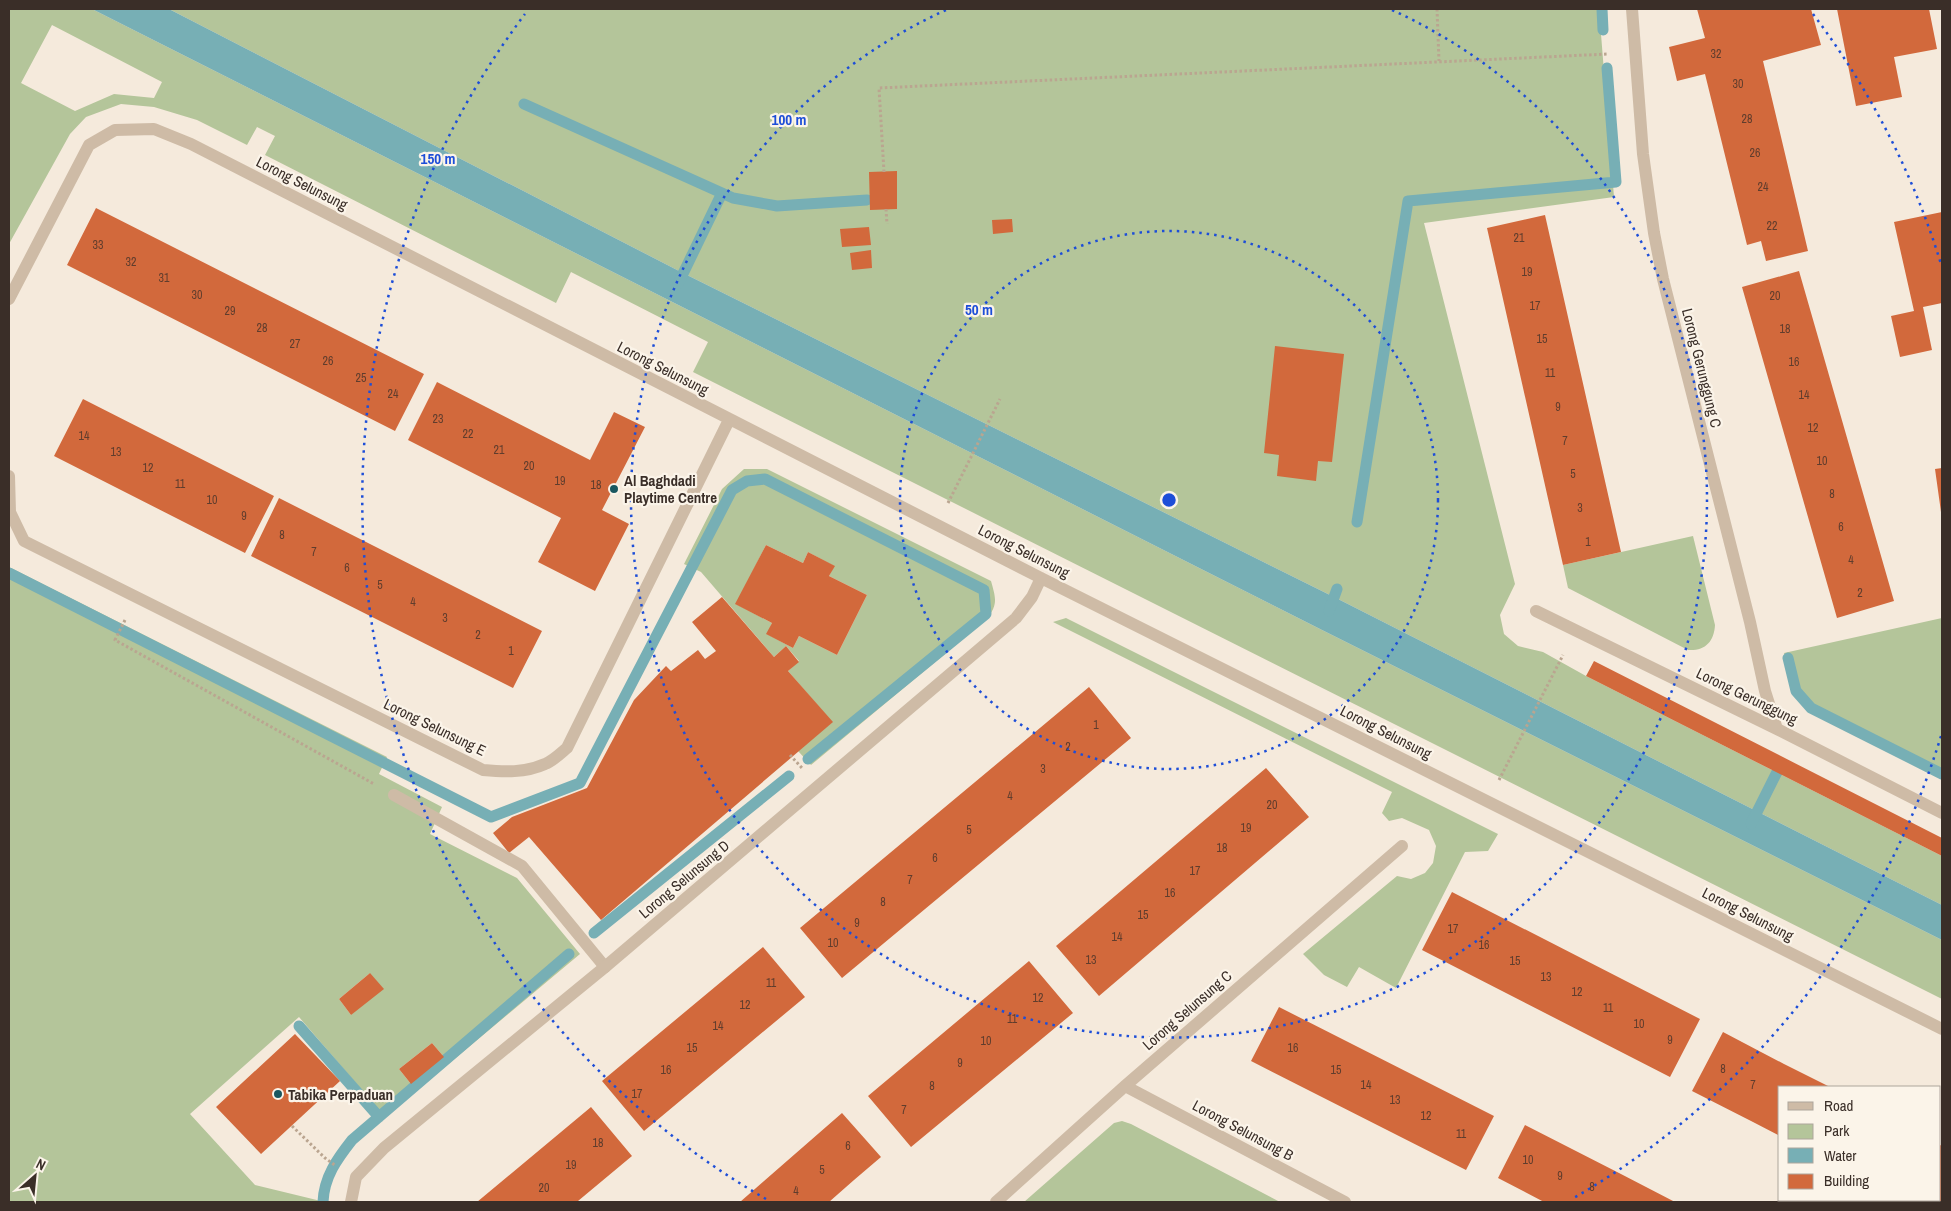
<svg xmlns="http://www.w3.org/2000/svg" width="1951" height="1211" viewBox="0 0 1951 1211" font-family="'Archivo Narrow',sans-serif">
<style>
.green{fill:#b4c59a;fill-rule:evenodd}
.water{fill:#77afb5}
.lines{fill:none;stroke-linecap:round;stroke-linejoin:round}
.stream{stroke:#77afb5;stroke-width:11}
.building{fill:#d2693c}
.path{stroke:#baa590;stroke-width:3;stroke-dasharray:2.5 2.5;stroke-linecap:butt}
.lane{stroke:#cebba6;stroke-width:12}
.street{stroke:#cebba6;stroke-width:12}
.ring{fill:none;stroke:#1d4ed8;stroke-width:2.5;stroke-dasharray:2.5 5}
.poi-dot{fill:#195760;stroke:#fbf4e9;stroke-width:2}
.labels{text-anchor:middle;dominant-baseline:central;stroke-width:4.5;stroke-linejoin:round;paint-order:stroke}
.number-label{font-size:12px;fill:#603d2d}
.street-label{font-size:15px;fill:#3a2e28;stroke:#fbf4e9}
.poi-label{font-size:15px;font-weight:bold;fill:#3a2e28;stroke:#fbf4e9;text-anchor:start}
.centre{fill:#1d4ed8;stroke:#fbf4e9;stroke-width:2.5}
.ring-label{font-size:15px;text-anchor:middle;font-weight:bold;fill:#1d4ed8;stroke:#fbf4e9;stroke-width:4.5;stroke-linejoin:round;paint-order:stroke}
</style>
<rect width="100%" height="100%" fill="#f5eadc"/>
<!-- green -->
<path class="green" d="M 9,9 L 92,9 L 1322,630 L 1942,940 L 1942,999 L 693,372 L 708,342 L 571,272 L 556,303 L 265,155 L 275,136 L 257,127 L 247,145 L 197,120 L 154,107 L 121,104 L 86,117 L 70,134 L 9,244 ZM 52,25 L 162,82 L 154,98 L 114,94 L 75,111 L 21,83 Z
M 169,9 L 1599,9 L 1614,197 L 1424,223 L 1515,584 L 1500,615 L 1504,634 L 1518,646 L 1543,652 L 1586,676 L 1942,856 L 1942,905 L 1340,600 L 683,273 Z
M 744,469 L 767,469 L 991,581 C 996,599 998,604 987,619 L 811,765 L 798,751 L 832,722 L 788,671 L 799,661 L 786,646 L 774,657 L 701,572 L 684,564 L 722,489 ZM 766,545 L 803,563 L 808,552 L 834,566 L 829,576 L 867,595 L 837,655 L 799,636 L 793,648 L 767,634 L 772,623 L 736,604 Z
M 1693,536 L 1715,625 C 1714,642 1705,651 1688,650 L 1568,588 L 1563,565 Z
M 9,567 L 387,757 L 379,774 L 442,807 L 430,834 L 517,878 L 580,954 L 385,1117 L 299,1017 L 190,1114 L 255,1185 L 325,1202 L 9,1202 ZM 370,973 L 351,1015 L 339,999 ZM 432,1043 L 444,1057 L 411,1084 L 399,1069 Z
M 1066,618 L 1498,834 L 1488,851 L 1465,852 L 1396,988 L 1359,967 L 1347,987 L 1324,975 L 1303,954 L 1397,876 L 1411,879 L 1425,873 L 1433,863 L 1436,846 L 1429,830 L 1402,818 L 1389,821 L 1382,813 L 1392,792 L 1053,622 Z
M 1942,618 L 1942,776 L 1808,709 C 1793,693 1790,673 1784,653 Z
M 1122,1121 L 1131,1124 L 1280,1202 L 1024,1202 L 1114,1123 Z"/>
<!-- water -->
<path class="water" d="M 92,9 L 169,9 L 683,273 L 1340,600 L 1942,905 L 1942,940 L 1322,630 Z"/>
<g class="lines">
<!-- stream -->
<path class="stream" d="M 1602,9 L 1603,30
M 524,104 L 733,198 L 777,206 L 867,200
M 678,284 L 722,193
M 1357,522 L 1408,201 L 1616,182 L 1607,68
M 9,573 L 491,817 L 580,783 L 732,490 L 747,481 L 765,479 L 984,590 L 986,614 L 808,759
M 1329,611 L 1337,589
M 1788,658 L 1796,691 L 1811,708 L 1942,774
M 1751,824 L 1777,772
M 594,933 L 789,776
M 299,1026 L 379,1117
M 323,1202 C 324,1177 337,1159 352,1140 L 569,954"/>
</g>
<!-- building -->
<path class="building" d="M 1697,9 L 1811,9 L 1821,45 L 1763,61 L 1808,251 L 1766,261 L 1761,241 L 1747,245 L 1705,74 L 1677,81 L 1669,47 L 1705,38 Z
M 1837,9 L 1929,9 L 1937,49 L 1894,57 L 1902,97 L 1856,106 Z
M 897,171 L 897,209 L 870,210 L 869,172 Z
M 96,208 L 424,374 L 395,431 L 67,265 Z
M 1942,212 L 1942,303 L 1923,307 L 1932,350 L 1900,357 L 1891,316 L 1914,311 L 1894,222 Z
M 1545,215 L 1621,552 L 1563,565 L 1487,228 Z
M 1012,219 L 1013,232 L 993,234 L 992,220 Z
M 869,227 L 871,245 L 842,247 L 840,229 Z
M 871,250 L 872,268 L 852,270 L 850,253 Z
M 1799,271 L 1894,601 L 1837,618 L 1742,287 Z
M 1275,346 L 1344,354 L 1332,462 L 1318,461 L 1316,481 L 1277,476 L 1279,455 L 1264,453 Z
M 437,382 L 590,460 L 614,412 L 645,427 L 602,510 L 629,524 L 595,591 L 538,562 L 561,518 L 408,440 Z
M 83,399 L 274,496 L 245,553 L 54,456 Z
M 1942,468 L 1942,512 L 1941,512 L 1935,469 Z
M 279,498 L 542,631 L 513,688 L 251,556 Z
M 766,545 L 803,563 L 808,552 L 835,566 L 829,576 L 867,595 L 837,655 L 799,636 L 793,648 L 766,634 L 772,623 L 735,604 Z
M 722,597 L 774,657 L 786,646 L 799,662 L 788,671 L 833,722 L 601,920 L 529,837 L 509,853 L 493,833 L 512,817 L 587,788 L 634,700 L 666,666 L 671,671 L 698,650 L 705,659 L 716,651 L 692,622 Z
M 1594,661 L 1942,838 L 1942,856 L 1586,676 Z
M 1089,687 L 1131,738 L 842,978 L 800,928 Z
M 1266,768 L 1309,817 L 1099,996 L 1056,946 Z
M 1452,892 L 1700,1019 L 1670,1077 L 1422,950 Z
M 763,947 L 805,997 L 644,1131 L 602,1081 Z
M 1029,961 L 1073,1013 L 911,1147 L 868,1096 Z
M 370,973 L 384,989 L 351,1015 L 339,999 Z
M 1279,1007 L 1494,1116 L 1466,1170 L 1251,1061 Z
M 1723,1032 L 1784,1064 L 1830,1087 L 1780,1087 L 1780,1136 L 1753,1122 L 1692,1091 Z
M 295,1034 L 340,1081 L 261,1154 L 216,1107 Z
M 432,1043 L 444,1057 L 411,1084 L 399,1069 Z
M 591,1107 L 632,1156 L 578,1201 L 477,1202 Z
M 842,1113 L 881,1157 L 854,1180 L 829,1202 L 740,1202 Z
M 1525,1125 L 1619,1173 L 1675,1202 L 1544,1202 L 1498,1178 Z
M 1940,1145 L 1942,1146 L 1942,1202 L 1907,1202 L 1903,1200 L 1940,1200 Z"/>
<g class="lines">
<!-- path -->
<path class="path" d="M 1437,9 L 1439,61
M 884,172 L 879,88 L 1608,54
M 886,209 L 887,224
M 948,503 L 1000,399
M 125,620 L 115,640 L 374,784
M 790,755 L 802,768
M 1499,780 L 1563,655
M 292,1126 L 325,1158 L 336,1166"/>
<!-- lane -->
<path class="lane" d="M 394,795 L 522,866 L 605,967"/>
<!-- street -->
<path class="street" d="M 1632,9 L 1643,154 L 1654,233 L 1663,279 L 1750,622 L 1765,691 L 1777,729
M 9,299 L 89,145 L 115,130 L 154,129 L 191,144 L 1041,578 L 1942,1029
M 9,476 L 10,512 L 24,541 L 483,770 C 504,772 525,773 545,764 C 553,761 561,753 567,748 L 729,420
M 1536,611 L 1777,729 L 1942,813
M 1125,1086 L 1345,1202
M 351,1202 L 356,1177 L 384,1148 L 605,967 L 1016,618 L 1032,597 L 1041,578
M 996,1202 L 1125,1086 L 1402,846"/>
</g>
<!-- distance rings -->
<g class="ring">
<circle cx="1169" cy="500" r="269"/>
<path d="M1392 10A538 538 0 1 1 946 10"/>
<path d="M1941 736A807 807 0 0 1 1572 1199M766 1199A807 807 0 0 1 525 14M1813 14A807 807 0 0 1 1941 264"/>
</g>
<!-- markers -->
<g class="poi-dot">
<circle cx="614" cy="489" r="5"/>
<circle cx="278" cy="1094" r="5"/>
</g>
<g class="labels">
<!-- number labels -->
<g class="number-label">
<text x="1716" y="54">32</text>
<text x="1738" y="84">30</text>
<text x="1747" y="119">28</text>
<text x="1755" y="153">26</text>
<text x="1763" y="187">24</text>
<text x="1772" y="226">22</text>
<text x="1519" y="238">21</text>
<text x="98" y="245">33</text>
<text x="131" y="262">32</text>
<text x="1527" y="272">19</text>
<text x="164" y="278">31</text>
<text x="197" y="295">30</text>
<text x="1775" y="296">20</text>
<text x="1535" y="306">17</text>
<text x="230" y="311">29</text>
<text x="262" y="328">28</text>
<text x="1785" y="329">18</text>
<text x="1542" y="339">15</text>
<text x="295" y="344">27</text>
<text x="328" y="361">26</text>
<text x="1794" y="362">16</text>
<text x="1550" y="373">11</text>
<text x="361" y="378">25</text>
<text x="393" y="394">24</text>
<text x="1804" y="395">14</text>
<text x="1558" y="407">9</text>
<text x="438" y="419">23</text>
<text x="1813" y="428">12</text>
<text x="468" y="434">22</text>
<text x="84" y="436">14</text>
<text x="1565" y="441">7</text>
<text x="499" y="450">21</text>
<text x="116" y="452">13</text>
<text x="1822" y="461">10</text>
<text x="529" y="466">20</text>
<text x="148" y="468">12</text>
<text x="1573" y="474">5</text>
<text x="560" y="481">19</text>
<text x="180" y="484">11</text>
<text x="596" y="485">18</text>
<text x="1832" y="494">8</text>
<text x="212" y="500">10</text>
<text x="1580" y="508">3</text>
<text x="244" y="516">9</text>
<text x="1841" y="527">6</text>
<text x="282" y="535">8</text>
<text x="1588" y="542">1</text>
<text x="314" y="552">7</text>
<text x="1851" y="560">4</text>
<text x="347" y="568">6</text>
<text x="380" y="585">5</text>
<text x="1860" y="593">2</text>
<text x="413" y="602">4</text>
<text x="445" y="618">3</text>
<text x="478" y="635">2</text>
<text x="511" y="651">1</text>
<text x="1096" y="725">1</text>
<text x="1068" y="747">2</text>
<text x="1043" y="769">3</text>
<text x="1010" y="796">4</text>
<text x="1272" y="805">20</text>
<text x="1246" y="828">19</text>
<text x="969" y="830">5</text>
<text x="1222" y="848">18</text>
<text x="935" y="858">6</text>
<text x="1195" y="871">17</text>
<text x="910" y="880">7</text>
<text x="1170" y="893">16</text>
<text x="883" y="902">8</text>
<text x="1143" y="915">15</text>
<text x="857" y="923">9</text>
<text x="1453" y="929">17</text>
<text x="1117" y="937">14</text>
<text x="833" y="943">10</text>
<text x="1484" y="945">16</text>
<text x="1091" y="960">13</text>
<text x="1515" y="961">15</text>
<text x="1546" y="977">13</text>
<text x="771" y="983">11</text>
<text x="1577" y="992">12</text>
<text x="1038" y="998">12</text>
<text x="745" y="1005">12</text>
<text x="1608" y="1008">11</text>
<text x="1012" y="1019">11</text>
<text x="1639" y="1024">10</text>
<text x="718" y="1026">14</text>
<text x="1670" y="1040">9</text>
<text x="986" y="1041">10</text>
<text x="692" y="1048">15</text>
<text x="1293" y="1048">16</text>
<text x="960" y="1063">9</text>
<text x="1723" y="1069">8</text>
<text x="666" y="1070">16</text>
<text x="1336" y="1070">15</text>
<text x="1366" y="1085">14</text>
<text x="1753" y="1085">7</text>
<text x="932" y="1086">8</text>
<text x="637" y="1094">17</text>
<text x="1395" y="1100">13</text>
<text x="904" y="1110">7</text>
<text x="1426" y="1116">12</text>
<text x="1461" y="1134">11</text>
<text x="598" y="1143">18</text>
<text x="848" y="1146">6</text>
<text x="1528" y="1160">10</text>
<text x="571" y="1165">19</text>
<text x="822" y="1170">5</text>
<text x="1560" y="1176">9</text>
<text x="1592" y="1187">8</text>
<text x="544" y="1188">20</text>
<text x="796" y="1191">4</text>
</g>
<!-- street labels -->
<g class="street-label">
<text transform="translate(302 183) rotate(27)">Lorong Selunsung</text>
<text transform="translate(663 368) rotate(27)">Lorong Selunsung</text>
<text transform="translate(1702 368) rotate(76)">Lorong Gerunggung C</text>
<text transform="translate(1024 551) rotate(27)">Lorong Selunsung</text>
<text transform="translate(1747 696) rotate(26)">Lorong Gerunggung</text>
<text transform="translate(435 727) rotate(26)">Lorong Selunsung E</text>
<text transform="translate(1386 732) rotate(27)">Lorong Selunsung</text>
<text transform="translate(684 879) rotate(-40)">Lorong Selunsung D</text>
<text transform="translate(1748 914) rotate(27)">Lorong Selunsung</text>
<text transform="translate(1187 1010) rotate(-41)">Lorong Selunsung C</text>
<text transform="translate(1243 1130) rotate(28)">Lorong Selunsung B</text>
</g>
<!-- poi labels -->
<g class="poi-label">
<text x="624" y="480">Al Baghdadi<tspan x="624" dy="17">Playtime Centre</tspan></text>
<text x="288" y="1094">Tabika Perpaduan</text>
</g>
</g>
<circle cx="1169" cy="500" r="8" class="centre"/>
<g class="ring-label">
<text x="789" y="125">100 m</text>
<text x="438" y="164">150 m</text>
<text x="979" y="315">50 m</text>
</g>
<!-- border -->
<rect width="1951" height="1211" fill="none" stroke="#3a2e28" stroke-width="20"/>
<!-- legend -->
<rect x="1778" y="1086" width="162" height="115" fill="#fbf4e9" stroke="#aea59c"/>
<rect x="1788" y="1102" width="25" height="8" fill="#cebba6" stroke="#aea59c"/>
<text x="1824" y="1111" font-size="15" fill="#3a2e28">Road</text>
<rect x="1788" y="1124" width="25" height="15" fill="#b4c59a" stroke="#aea59c"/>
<text x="1824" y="1136" font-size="15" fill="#3a2e28">Park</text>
<rect x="1788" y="1148" width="25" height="15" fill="#77afb5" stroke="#aea59c"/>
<text x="1824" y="1161" font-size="15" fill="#3a2e28">Water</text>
<rect x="1788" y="1174" width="25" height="15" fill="#d2693c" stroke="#aea59c"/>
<text x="1824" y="1186" font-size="15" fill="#3a2e28">Building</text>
<!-- north arrow -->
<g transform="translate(35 1176) rotate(27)" stroke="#fbf4e9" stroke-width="4" paint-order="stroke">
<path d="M0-4L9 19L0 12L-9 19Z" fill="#3a2e28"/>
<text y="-8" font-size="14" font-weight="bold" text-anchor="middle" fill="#3a2e28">N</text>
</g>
</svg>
